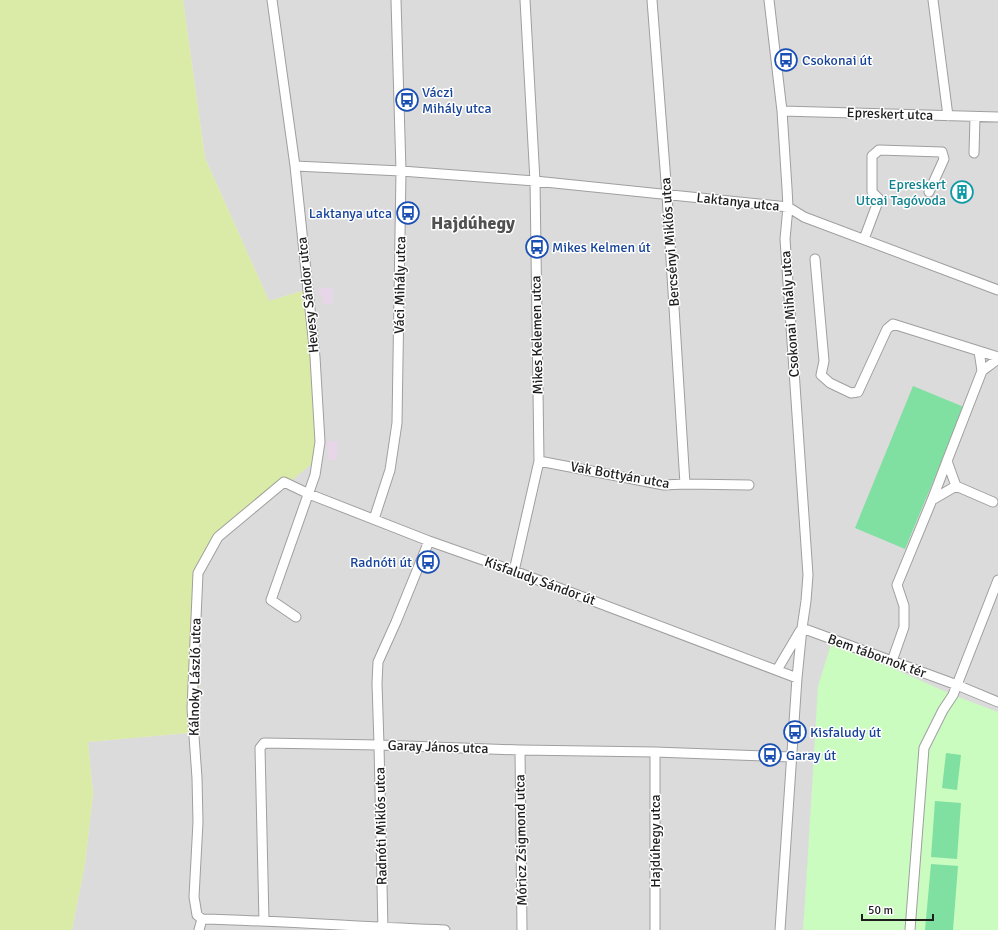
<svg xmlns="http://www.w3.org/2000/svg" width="998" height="930" viewBox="0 0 998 930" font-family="Signika,sans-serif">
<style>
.residential{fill:#dcdbdb}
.industrial{fill:#e7d5e8}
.grass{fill:#daeba8}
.park{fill:#cafbbf}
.pitch{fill:#7fe0a1}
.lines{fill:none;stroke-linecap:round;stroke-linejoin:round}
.minor-casing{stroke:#9f9f9f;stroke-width:11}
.minor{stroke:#fff;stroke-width:9}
.labels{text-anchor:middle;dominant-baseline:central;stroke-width:3;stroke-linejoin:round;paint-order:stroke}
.transit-label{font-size:14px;fill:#164399;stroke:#fff;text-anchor:start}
.street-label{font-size:14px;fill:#1e1e1e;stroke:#fff}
.culture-label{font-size:14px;fill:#0d838f;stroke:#fff;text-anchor:end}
.district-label{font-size:18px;font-weight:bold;fill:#515151;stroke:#fff}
</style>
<rect width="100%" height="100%" fill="#efe8e3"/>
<!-- residential -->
<path class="residential" d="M 183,0 L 998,0 L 998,930 L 72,930 L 85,864 L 93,794 L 88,742 L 199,732 L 199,575 L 305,290 L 269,301 L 205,158 Z"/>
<!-- industrial -->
<path class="industrial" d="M 318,288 L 333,288 L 333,304 L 323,304 L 322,295 L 319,295 Z
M 327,441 L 337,441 L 337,460 L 328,460 Z"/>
<!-- grass -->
<path class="grass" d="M 0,0 L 183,0 L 205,158 L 269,301 L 305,290 L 319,458 L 214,543 L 199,575 L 199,732 L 88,742 L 93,794 L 85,864 L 72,930 L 0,930 Z"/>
<!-- park -->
<path class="park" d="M 832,641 L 953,695 L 998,712 L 998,930 L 803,930 L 808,854 L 818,686 Z"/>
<!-- pitch -->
<path class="pitch" d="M 913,386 L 964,407 L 905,549 L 855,528 Z
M 946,753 L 961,755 L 957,790 L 942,788 Z
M 935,801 L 961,803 L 957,859 L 931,857 Z
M 931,864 L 958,866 L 953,930 L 925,930 Z"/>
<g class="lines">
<!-- minor casing -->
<g class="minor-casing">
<path id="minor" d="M 272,0 L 295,166 L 315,357 L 320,442 L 315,475 L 271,600 L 296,617
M 652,0 L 667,195 L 685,484
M 769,0 L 782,111 L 787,188 L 788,207 L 785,239 L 808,575 L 806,601 L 802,628 L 797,678 L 780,930
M 933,0 L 948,116
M 782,111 L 998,117
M 974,153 L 975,117
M 295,166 L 401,171 L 535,181 L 788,207 L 804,217 L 998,290
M 864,239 L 879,199 L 872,192 L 872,156 L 879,150 L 942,152 L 944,159 L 929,192
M 815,259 L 824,361 L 821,375 L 830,383 L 851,393 L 858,392 L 887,329 L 893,324 L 979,351 L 982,371 L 947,461 L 956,486 L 993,502
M 979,351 L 998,357
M 982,371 L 998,359
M 539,461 L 664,485 L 685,484 L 749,485
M 932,500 L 947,461
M 374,519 L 390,470 L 397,423 L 401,171 L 396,0
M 514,571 L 539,461 L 535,181 L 525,0
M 802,628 L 957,685 L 998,702
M 892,661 L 904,627 L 904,606 L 897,585 L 932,500 L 956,486
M 777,670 L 800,631
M 520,750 L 522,930
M 202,919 L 197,915 L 194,897 L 198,822 L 197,778 L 192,708 L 198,573 L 218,537 L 284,482 L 309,494 L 429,541 L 514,571 L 797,678
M 202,919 C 283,921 364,927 445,930
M 264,921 L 260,748 L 264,743 L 379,745 L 520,750 L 655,752 L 792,757
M 199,930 L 202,919
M 383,930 L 379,745 L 377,683 L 378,662 L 396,622 L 429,541
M 655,930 L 655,752
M 910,930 L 924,748 L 943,710 L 953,695 L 998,580"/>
</g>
<!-- minor -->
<use href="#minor" class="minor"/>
</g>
<!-- icons -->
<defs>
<g id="bus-ring" transform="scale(1.15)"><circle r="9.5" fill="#fff" stroke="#1a4fb4" stroke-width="1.5"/><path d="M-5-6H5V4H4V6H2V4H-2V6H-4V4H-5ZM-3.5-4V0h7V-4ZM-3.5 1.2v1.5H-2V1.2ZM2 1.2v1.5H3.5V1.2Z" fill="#1a4fb4"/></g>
<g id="building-ring" transform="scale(1.15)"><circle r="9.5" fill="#fff" stroke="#0f9aa8" stroke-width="1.5"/><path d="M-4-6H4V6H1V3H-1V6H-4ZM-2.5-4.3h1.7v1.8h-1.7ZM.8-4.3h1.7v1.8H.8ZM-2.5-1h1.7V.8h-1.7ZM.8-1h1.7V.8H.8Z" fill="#0f9aa8"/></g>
</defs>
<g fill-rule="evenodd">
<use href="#bus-ring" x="786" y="60"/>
<use href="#bus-ring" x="407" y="100"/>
<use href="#building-ring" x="962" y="192"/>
<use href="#bus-ring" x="408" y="213"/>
<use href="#bus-ring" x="537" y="247"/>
<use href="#bus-ring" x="428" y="562"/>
<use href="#bus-ring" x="795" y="732"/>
<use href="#bus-ring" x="770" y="755"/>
</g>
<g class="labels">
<!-- transit labels -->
<g class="transit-label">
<text x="802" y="60">Csokonai út</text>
<text x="422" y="92">Váczi<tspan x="422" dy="16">Mihály utca</tspan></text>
<text x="392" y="213" text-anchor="end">Laktanya utca</text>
<text x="552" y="247">Mikes Kelmen út</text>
<text x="412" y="562" text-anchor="end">Radnóti út</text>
<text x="810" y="732">Kisfaludy út</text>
<text x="786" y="755">Garay út</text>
</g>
<!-- street labels -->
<g class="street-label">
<text transform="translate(890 114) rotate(2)">Epreskert utca</text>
<text transform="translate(738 202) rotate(6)">Laktanya utca</text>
<text transform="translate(670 242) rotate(-94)">Bercsényi Miklós utca</text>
<text transform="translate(400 285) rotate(-89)">Váci Mihály utca</text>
<text transform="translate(308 295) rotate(-96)">Hevesy Sándor utca</text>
<text transform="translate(790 314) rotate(-94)">Csokonai Mihály utca</text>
<text transform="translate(537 335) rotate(-91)">Mikes Kelemen utca</text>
<text transform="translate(620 475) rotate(10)">Vak Bottyán utca</text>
<text transform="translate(540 581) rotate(20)">Kisfaludy Sándor út</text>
<text transform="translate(877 656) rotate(20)">Bem tábornok tér</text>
<text transform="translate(195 677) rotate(-89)">Kálnoky László utca</text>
<text transform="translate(438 747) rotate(2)">Garay János utca</text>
<text transform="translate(381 826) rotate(-91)">Radnóti Miklós utca</text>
<text transform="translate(521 840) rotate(-91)">Móricz Zsigmond utca</text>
<text transform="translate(655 841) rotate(-90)">Hajdúhegy utca</text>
</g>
<!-- culture labels -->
<g class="culture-label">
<text x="946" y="184">Epreskert<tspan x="946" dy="16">Utcai Tagóvoda</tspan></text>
</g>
<!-- district labels -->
<g class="district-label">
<text x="473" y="223">Hajdúhegy</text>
</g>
</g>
<!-- scale -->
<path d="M862 914v6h71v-6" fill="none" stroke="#1e1e1e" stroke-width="2"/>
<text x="868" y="914" font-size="12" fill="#1e1e1e" stroke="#ffffff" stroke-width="3" paint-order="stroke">50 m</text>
</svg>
